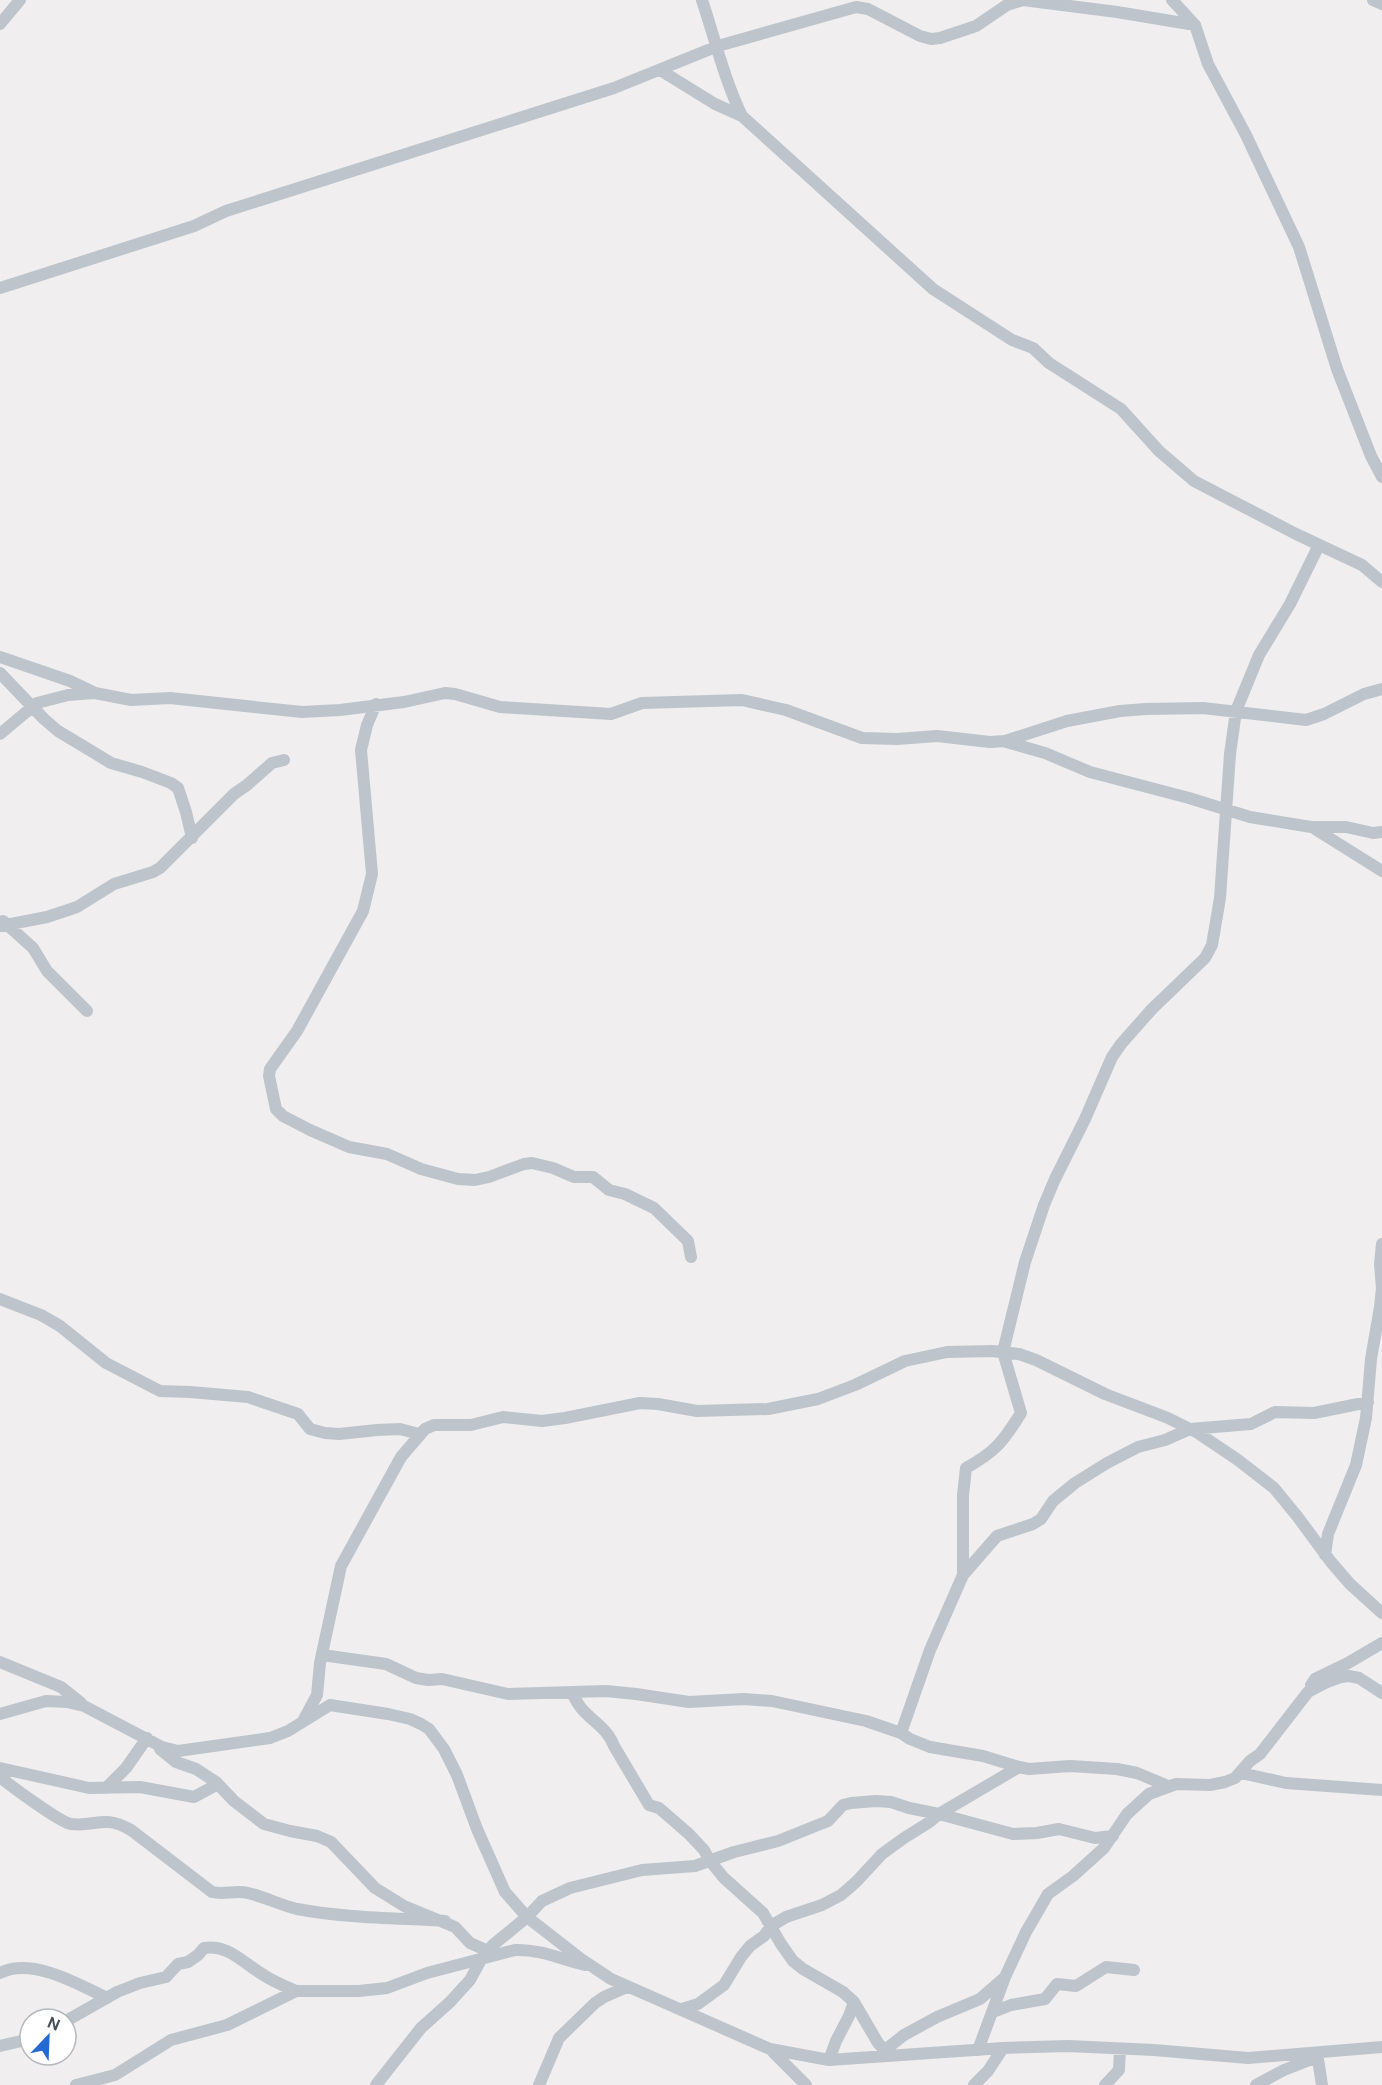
<svg xmlns="http://www.w3.org/2000/svg" width="1382" height="2085" viewBox="0 0 1382 2085" font-family="'DM Sans',sans-serif">
<style>
.lines{fill:none;stroke-linecap:round;stroke-linejoin:round}
.minor{stroke:#bdc4cc;stroke-width:12}
</style>
<rect width="100%" height="100%" fill="#f0eeee"/>
<g class="lines">
<!-- minor -->
<path class="minor" d="M 702,0 C 715,39 724,79 742,116 L 933,289 L 1012,340 L 1033,348 L 1049,363 L 1121,409 L 1159,451 L 1194,481 L 1296,534 L 1362,565 L 1382,582
M 1172,0 L 1195,25 L 1208,64 L 1246,135 L 1299,247 L 1337,369 L 1371,456 L 1382,477
M 1373,0 L 1382,4
M 0,24 L 20,0
M 660,70 L 715,104 L 742,116
M 0,288 L 194,226 L 226,211 L 614,88 L 718,46 L 856,7 L 868,9 L 920,36 L 931,39 L 940,38 L 976,26 L 1007,5 L 1023,0 L 1117,12 L 1195,25
M 0,657 L 70,681 L 95,693 L 131,700 L 170,698 L 302,712 L 340,710 L 404,702 L 445,693 L 455,694 L 500,707 L 611,714 L 642,703 L 742,700 L 786,710 L 862,738 L 897,739 L 937,736 L 990,742 L 1005,741 L 1067,721 L 1120,711 L 1146,709 L 1203,708 L 1306,720 L 1324,714 L 1364,694 L 1382,689
M 0,673 L 44,719 L 58,731 L 111,763 L 142,772 L 171,783 L 178,788 L 186,812 L 192,838
M 376,704 L 367,725 L 361,750 L 372,874 L 363,911 L 297,1031 L 270,1069 L 269,1076 L 276,1109 L 283,1116 L 310,1130 L 349,1147 L 387,1154 L 421,1169 L 458,1179 L 475,1180 L 489,1177 L 524,1164 L 532,1163 L 553,1168 L 574,1177 L 593,1177 L 609,1190 L 625,1194 L 654,1208 L 688,1241 L 691,1257
M 0,734 L 37,703 L 68,695 L 94,693
M 1006,742 L 1045,753 L 1090,772 L 1189,798 L 1250,817 L 1311,827 L 1346,827 L 1373,833 L 1382,832
M 1315,829 L 1382,871
M 3,921 L 33,948 L 47,971 L 87,1011
M 0,926 L 47,917 L 77,907 L 114,884 L 153,872 L 160,868 L 234,794 L 247,785 L 272,763 L 284,760
M 0,1299 L 41,1315 L 60,1326 L 106,1363 L 160,1391 L 190,1392 L 248,1397 L 298,1414 L 310,1429 L 325,1433 L 339,1434 L 377,1430 L 400,1429 L 419,1434
M 1325,1555 L 1328,1534 L 1356,1465 L 1366,1418 L 1371,1359 L 1380,1307 L 1382,1288 L 1380,1264 L 1382,1244
M 963,1575 L 997,1536 L 1033,1524 L 1041,1519 L 1053,1501 L 1075,1483 L 1107,1463 L 1138,1447 L 1165,1440 L 1190,1429 L 1251,1424 L 1275,1412 L 1314,1413 L 1368,1402
M 322,1655 L 386,1664 L 416,1678 L 428,1680 L 442,1679 L 508,1694 L 606,1691 L 636,1694 L 689,1702 L 744,1699 L 772,1701 L 866,1721 L 901,1733 L 910,1739 L 930,1747 L 983,1756 L 1019,1767 L 1029,1769 L 1070,1766 L 1117,1769 L 1137,1773 L 1168,1786
M 0,1662 L 61,1687 L 81,1703
M 1311,1685 L 1315,1679 L 1348,1663 L 1382,1643
M 572,1692 C 582,1719 605,1722 614,1746 L 649,1805 L 659,1808 L 689,1834 L 704,1850 L 710,1861 L 724,1878 L 763,1913 L 781,1944 L 793,1961 L 803,1969 L 843,1992 L 854,2002 L 878,2043 L 890,2056
M 0,1714 L 46,1701 L 67,1702 L 84,1706 L 162,1747 L 178,1751 L 270,1738 L 288,1731 L 330,1705 L 388,1714 L 410,1719 L 421,1724 L 429,1729 L 444,1749 L 457,1775 L 477,1829 L 505,1892 L 527,1917 L 581,1959 L 611,1979 L 770,2049 L 829,2060 L 1003,2048 L 1068,2046 L 1154,2050 L 1248,2058 L 1382,2047
M 303,1721 L 317,1695 L 320,1663 L 341,1566 L 401,1457 L 425,1429 L 434,1425 L 471,1425 L 503,1417 L 542,1421 L 565,1418 L 640,1403 L 658,1404 L 697,1411 L 768,1409 L 818,1399 L 855,1385 L 905,1361 L 947,1352 L 992,1351 L 1019,1354 L 1036,1360 L 1105,1394 L 1168,1418 L 1198,1433 L 1238,1460 L 1274,1488 L 1297,1516 L 1331,1562 L 1350,1584 L 1382,1613
M 901,1733 L 930,1650 L 963,1575 L 963,1495 L 966,1468 C 995,1452 1003,1442 1021,1413 L 1003,1352 L 1025,1262 L 1044,1205 L 1055,1179 L 1085,1119 L 1112,1057 L 1121,1044 L 1152,1009 L 1205,958 L 1212,945 L 1220,898 L 1230,754 L 1236,711 L 1259,655 L 1290,604 L 1319,545
M 160,1749 L 176,1762 L 196,1769 L 216,1782 L 234,1801 L 264,1824 L 290,1831 L 317,1836 L 331,1842 L 375,1888 L 404,1906 L 455,1927 L 470,1943 L 488,1951
M 0,1768 L 89,1788 L 140,1787 L 194,1797 L 218,1784
M 1241,1773 L 1286,1783 L 1382,1790
M 0,1777 C 11,1786 61,1823 71,1824 C 97,1827 103,1814 131,1830 L 212,1892 C 224,1895 236,1890 248,1893 C 265,1897 280,1905 297,1909 C 345,1918 396,1918 445,1921
M 106,1788 L 126,1768 L 147,1738
M 0,1973 C 32,1957 78,1984 107,1998
M 682,2009 L 698,2004 L 724,1985 L 741,1957 L 750,1946 L 764,1936 L 771,1926 L 786,1917 L 822,1905 L 841,1895 L 856,1882 L 882,1854 L 904,1838 L 928,1823 L 939,1814 L 1019,1767
M 993,2012 L 1011,2005 L 1045,1999 L 1057,1984 L 1076,1986 L 1106,1967 L 1134,1970
M 66,2021 L 117,1992 L 140,1983 L 166,1977 L 178,1964 L 188,1962 L 198,1955 L 204,1948 C 228,1944 242,1962 262,1974 C 272,1981 284,1986 296,1991
M 0,2046 L 30,2039
M 885,2050 L 904,2035 L 937,2017 L 980,1999 L 1004,1978
M 978,2050 L 1005,1977 L 1026,1932 L 1048,1894 L 1073,1876 L 1104,1848 L 1127,1814 L 1149,1794 L 1176,1784 L 1210,1785 L 1225,1782 L 1235,1778 L 1250,1761 L 1260,1754 L 1308,1692 L 1325,1683 L 1341,1677 L 1349,1676 L 1359,1678 L 1382,1693
M 773,2052 L 806,2085
M 1317,2053 L 1322,2085
M 829,2060 L 836,2041 L 849,2016 L 854,2002
M 76,2085 L 115,2075 L 171,2040 L 227,2025 L 296,1991 L 359,1991 L 387,1988 L 427,1973 L 515,1950 C 539,1949 561,1959 585,1965
M 376,2085 L 421,2028 L 450,2002 L 470,1980 L 482,1958 L 493,1945 L 527,1917 L 542,1901 L 570,1888 L 642,1870 L 695,1866 L 734,1852 L 778,1841 L 828,1821 L 843,1805 L 851,1803 L 876,1801 L 891,1802 L 909,1808 L 939,1814 L 1013,1834 L 1037,1833 L 1059,1829 L 1095,1838 L 1113,1836
M 539,2085 L 559,2038 L 595,2003 L 604,1997 L 627,1987
M 974,2085 L 988,2071 L 1003,2048
M 1105,2085 L 1119,2070 L 1120,2049
M 1256,2085 L 1284,2070 L 1317,2057"/>
</g>
<!-- north arrow -->
<g transform="translate(48 2037) rotate(23)"><circle r="28" fill="#ffffff" stroke="#b5b9bd" stroke-width="1.5"/>
<path d="M0-4.5L10 22L0 15L-10 22Z" fill="#256ad3"/>
<text y="-9" font-size="16" font-weight="bold" text-anchor="middle" fill="#47505a">N</text>
</g>
</svg>
